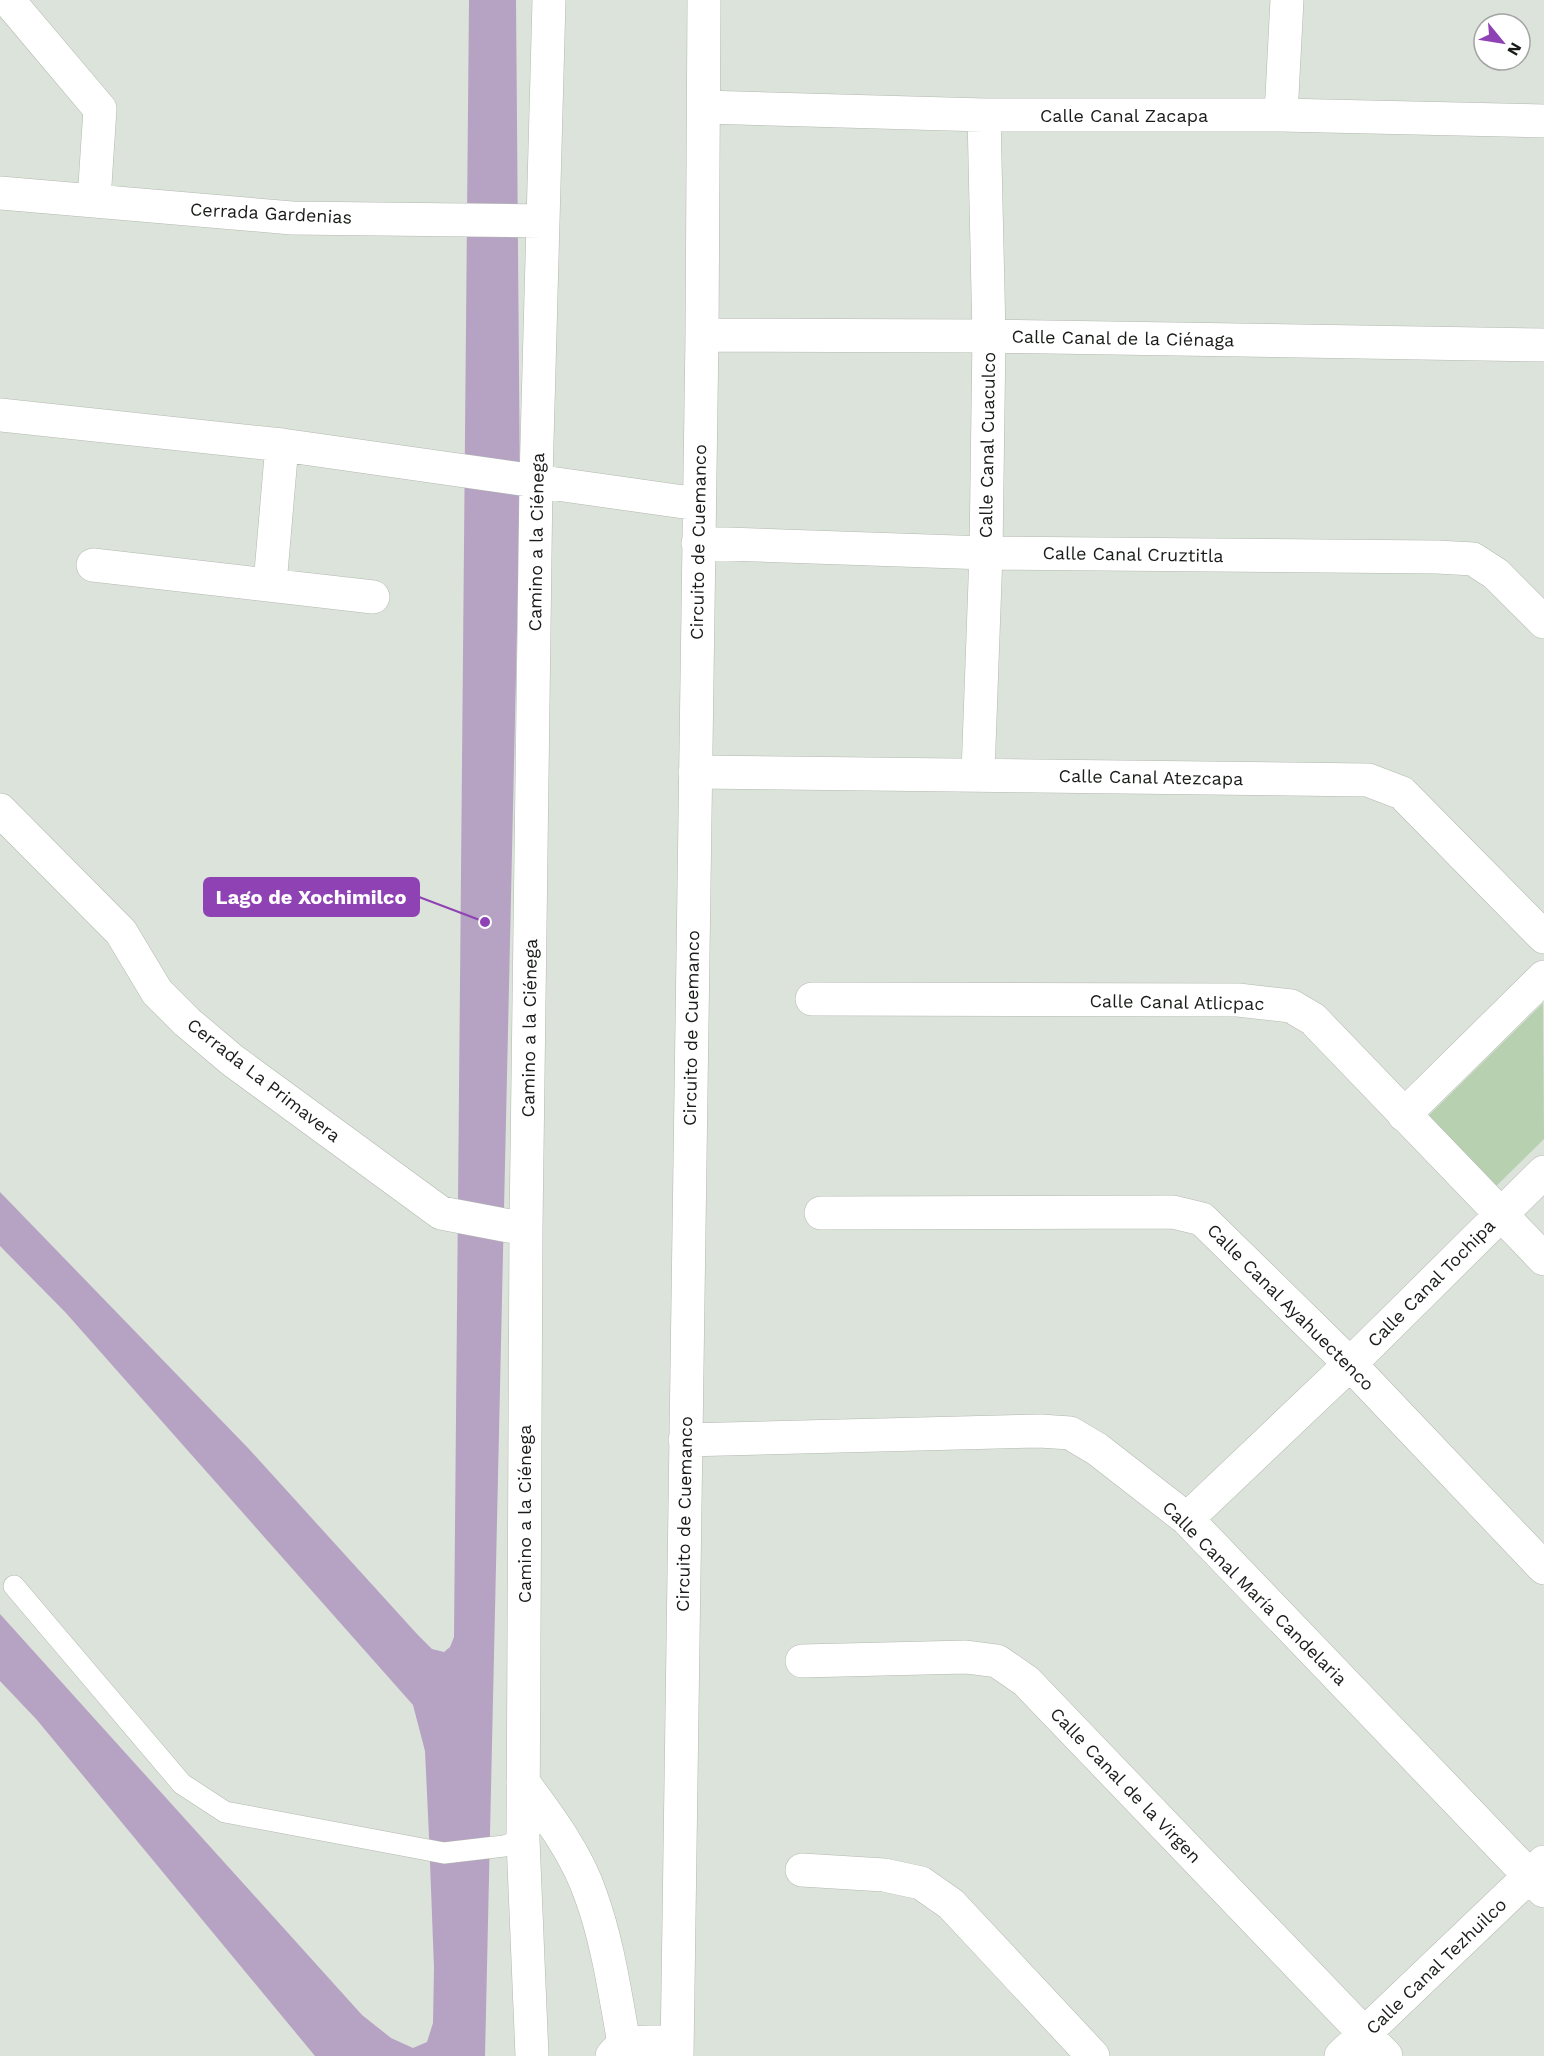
<svg xmlns="http://www.w3.org/2000/svg" width="1544" height="2056" viewBox="0 0 1544 2056" font-family="'Work Sans',sans-serif">
<style>
.green{fill:#b7d0b0}
.water{fill:#b6a2c3}
.lines{fill:none;stroke-linecap:round;stroke-linejoin:round}
.lane-casing{stroke:#b2b9b0;stroke-width:22}
.street-casing{stroke:#b2b9b0;stroke-width:34}
.lane{stroke:#fff;stroke-width:21}
.street{stroke:#fff;stroke-width:33}
.labels{text-anchor:middle;dominant-baseline:central;stroke-width:4.5;stroke-linejoin:round;paint-order:stroke}
.street-label{font-size:18px;fill:#191c19;stroke:#fff}
.leader{fill:none;stroke:#8e42b4;stroke-width:2}
.callout-dot{fill:#8e42b4;stroke:#fff;stroke-width:2}
.callout{fill:#8e42b4;stroke:#8e42b4;stroke-width:2}
.callout-label{font-size:20px;text-anchor:middle;font-weight:bold;fill:#fff}
</style>
<rect width="100%" height="100%" fill="#dce3da"/>
<!-- green -->
<path class="green" d="M 1543,1003 L 1544,1139 L 1480,1202 L 1412,1132 Z"/>
<!-- water -->
<path class="water" d="M 469,0 L 516,0 L 520,496 L 485,2056 L 315,2056 L 37,1720 L 0,1681 L 0,1614 L 362,2015 L 391,2038 L 413,2048 L 427,2042 L 433,2023 L 434,1968 L 429,1836 L 425,1751 L 413,1705 L 66,1313 L 0,1246 L 0,1192 L 248,1448 L 417,1634 L 432,1649 L 444,1652 L 450,1647 L 454,1637 Z"/>
<g class="lines">
<!-- lane casing -->
<g class="lane-casing">
<path id="lane" d="M 14,1586 L 182,1784 L 225,1812 L 444,1853 L 504,1846 L 523,1840"/>
</g>
<!-- street casing -->
<g class="street-casing">
<path id="street" d="M 8,0 L 100,109 L 94,200
M 704,107 L 984,115 L 1281,115 L 1544,121
M 1281,115 L 1287,0
M 0,193 L 292,218 L 543,221
M 702,335 L 989,336 L 1544,345
M 0,415 L 282,445 L 698,504
M 698,543 L 986,553 L 1437,557 L 1473,559 L 1496,574 L 1544,622
M 93,565 L 373,597
M 270,584 L 282,445
M 695,772 L 1368,780 L 1402,793 L 1544,937
M 978,774 L 986,553 L 989,336 L 984,115
M 0,810 L 121,932 L 157,992 L 187,1022 L 232,1060 L 441,1213 L 520,1228 L 526,1227
M 812,999 L 1238,1000 L 1291,1006 L 1313,1019 L 1544,1259
M 1404,1115 L 1544,977
M 821,1213 L 1173,1212 L 1202,1219 L 1350,1364 L 1544,1568
M 685,1440 L 1040,1431 L 1070,1433 L 1097,1449 L 1187,1519 L 1544,1891
M 1187,1519 L 1350,1364 L 1544,1172
M 802,1661 L 966,1657 L 997,1661 L 1026,1681 L 1386,2056
M 523,1782 C 549,1817 577,1854 591,1896 C 608,1943 615,1994 624,2043
M 802,1870 L 884,1875 L 921,1883 L 951,1904 L 1093,2056
M 532,2056 L 523,1840 L 526,1227 L 536,480 L 549,0
M 612,2056 L 624,2043 L 677,2041
M 677,2056 L 702,335 L 704,0
M 1341,2056 L 1544,1862"/>
</g>
<!-- lane -->
<use href="#lane" class="lane"/>
<!-- street -->
<use href="#street" class="street"/>
</g>
<g class="labels">
<!-- street labels -->
<g class="street-label">
<text x="1124" y="115">Calle Canal Zacapa</text>
<text transform="translate(271 213) rotate(3)">Cerrada Gardenias</text>
<text transform="translate(1123 338) rotate(1)">Calle Canal de la Ciénaga</text>
<text transform="translate(987 445) rotate(-89)">Calle Canal Cuaculco</text>
<text transform="translate(536 542) rotate(-89)">Camino a la Ciénega</text>
<text transform="translate(698 542) rotate(-89)">Circuito de Cuemanco</text>
<text transform="translate(1133 554) rotate(1)">Calle Canal Cruztitla</text>
<text transform="translate(1151 777) rotate(1)">Calle Canal Atezcapa</text>
<text transform="translate(1177 1002) rotate(1)">Calle Canal Atlicpac</text>
<text transform="translate(529 1028) rotate(-89)">Camino a la Ciénega</text>
<text transform="translate(691 1028) rotate(-89)">Circuito de Cuemanco</text>
<text transform="translate(264 1080) rotate(38)">Cerrada La Primavera</text>
<text transform="translate(1431 1283) rotate(-45)">Calle Canal Tochipa</text>
<text transform="translate(1291 1307) rotate(45)">Calle Canal Ayahuectenco</text>
<text transform="translate(524 1514) rotate(-90)">Camino a la Ciénega</text>
<text transform="translate(684 1514) rotate(-89)">Circuito de Cuemanco</text>
<text transform="translate(1255 1593) rotate(45)">Calle Canal María Candelaria</text>
<text transform="translate(1126 1785) rotate(46)">Calle Canal de la Virgen</text>
<text transform="translate(1436 1966) rotate(-44)">Calle Canal Tezhuilco</text>
</g>
</g>
<!-- callouts -->
<path class="leader" d="M485 922L419 897"/>
<circle class="callout-dot" cx="485" cy="922" r="6"/>
<rect class="callout" x="204" y="878" width="215" height="38" rx="6"/>
<g class="callout-label">
<text x="311" y="904">Lago de Xochimilco</text>
</g>
<!-- north arrow -->
<g transform="translate(1502 42) rotate(120)"><circle r="28" fill="#ffffff" stroke="#a3a4a3" stroke-width="1.5"/>
<path d="M0-4.5L10 22L0 15L-10 22Z" fill="#8e42b4"/>
<text y="-9" font-size="16" font-weight="bold" text-anchor="middle" fill="#191c19">N</text>
</g>
</svg>
